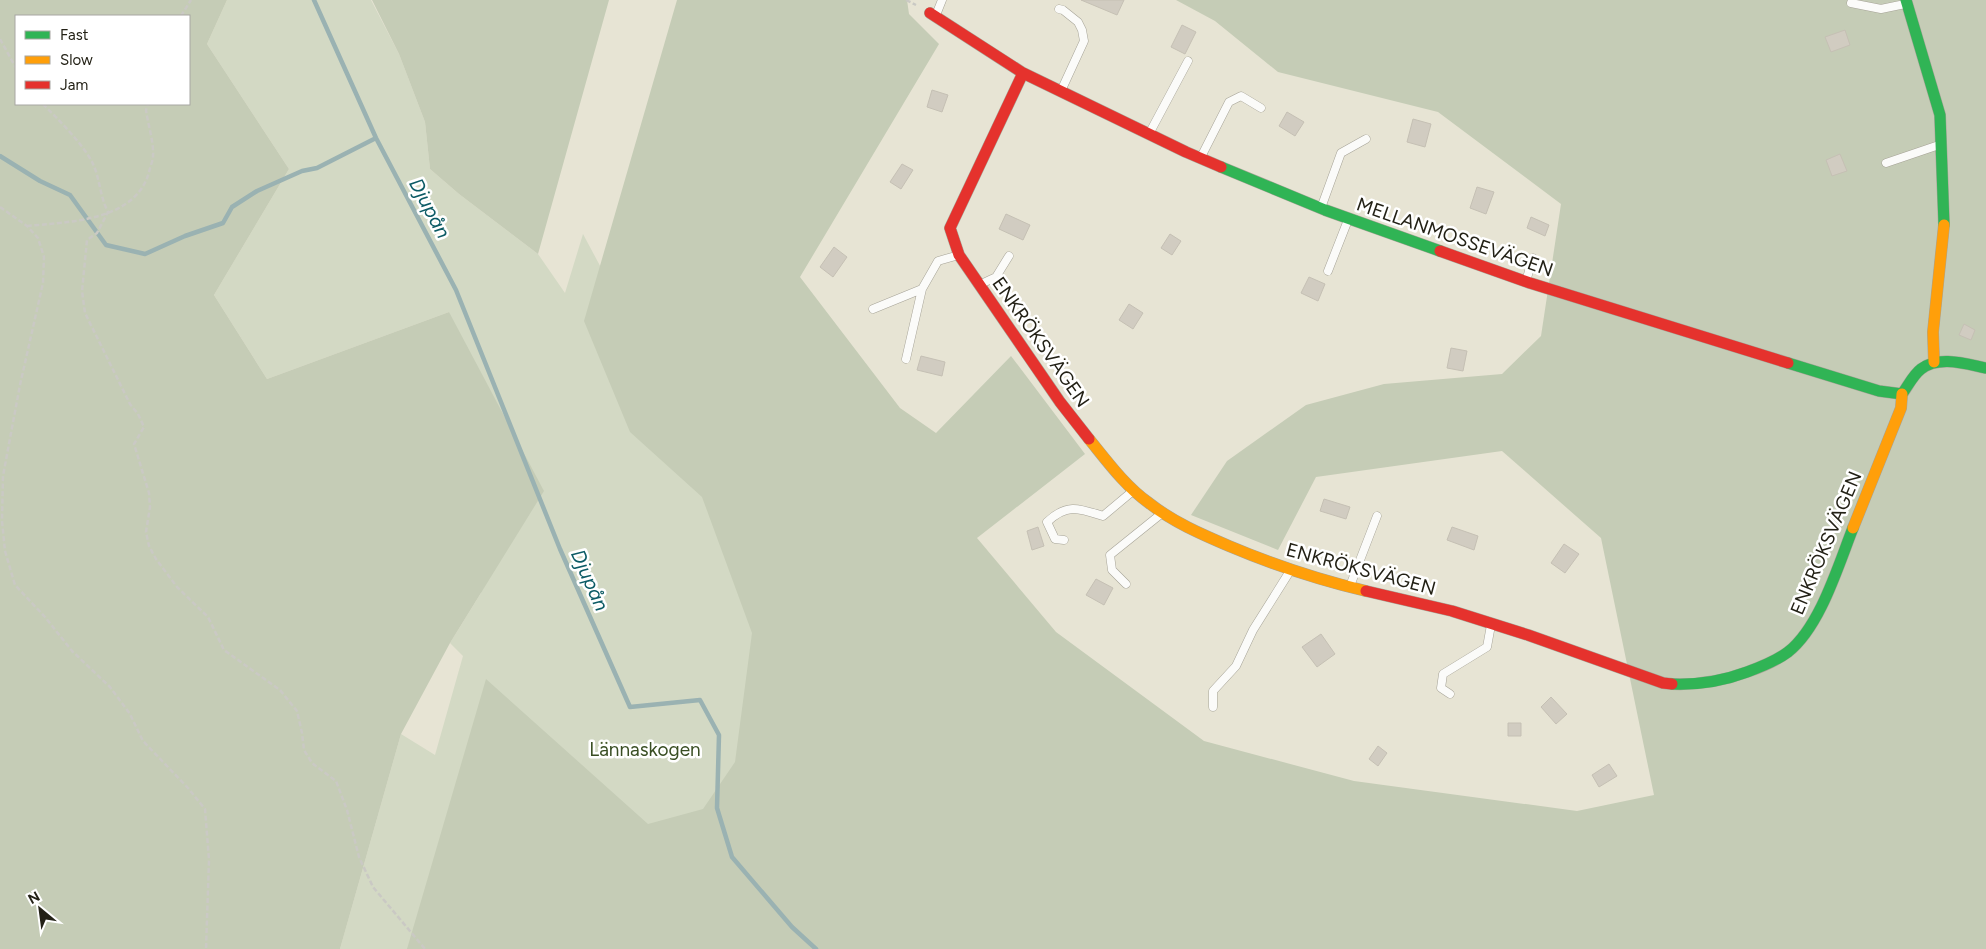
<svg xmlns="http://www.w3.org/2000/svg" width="1986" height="949" viewBox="0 0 1986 949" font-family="Figtree,sans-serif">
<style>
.green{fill:#d3d9c4}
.forest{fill:#c5ccb6;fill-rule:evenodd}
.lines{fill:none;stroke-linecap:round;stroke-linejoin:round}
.stream{stroke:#9ab2b2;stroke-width:4.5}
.building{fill:#d1ccc1;stroke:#c5c0b4}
.lane-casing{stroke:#a6a397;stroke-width:9}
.fast-casing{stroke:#a6a397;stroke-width:12}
.slow-casing{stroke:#a6a397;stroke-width:12}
.jam-casing{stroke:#a6a397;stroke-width:12}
.path{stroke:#cac9c4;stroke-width:2.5;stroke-dasharray:5 2.5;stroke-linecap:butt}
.lane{stroke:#fbfbf9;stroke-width:8}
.fast{stroke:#30b455;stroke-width:11}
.slow{stroke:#ff9f0a;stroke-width:11}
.jam{stroke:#e5322d;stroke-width:11}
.labels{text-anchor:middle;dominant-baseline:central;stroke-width:5;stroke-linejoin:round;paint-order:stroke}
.street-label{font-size:19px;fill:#232116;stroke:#fff}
.park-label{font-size:19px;fill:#394e23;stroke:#fff}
.water-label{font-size:20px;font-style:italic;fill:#0c5b65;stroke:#fff}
</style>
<rect width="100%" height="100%" fill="#e7e4d4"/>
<!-- green -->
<path class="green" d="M 227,0 L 371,0 L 399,54 L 425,122 L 430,169 L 459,194 L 538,254 L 565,293 L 583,234 L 637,335 L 1253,949 L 340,949 L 401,734 L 435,755 L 463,656 L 450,643 L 481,593 L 449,312 L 267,379 L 214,295 L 289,169 L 207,44 Z"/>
<!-- forest -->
<path class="forest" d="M 0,0 L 227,0 L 207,44 L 289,169 L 214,295 L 267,379 L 449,312 L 544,491 L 450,643 L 401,734 L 340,949 L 0,949 ZM 16,16 L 189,16 L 189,104 L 16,104 Z
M 372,0 L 609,0 L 538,254 L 459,194 L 430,169 L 425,122 L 399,54 Z
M 677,0 L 907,0 L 909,14 L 939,44 L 800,277 L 900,408 L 936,433 L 1011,356 L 1085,454 L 977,538 L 1056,632 L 1204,741 L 1354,781 L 1577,811 L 1654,795 L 1601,538 L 1502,451 L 1316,477 L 1278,550 L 1191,515 L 1227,461 L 1306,405 L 1384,384 L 1502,374 L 1541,336 L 1561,204 L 1438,112 L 1278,72 L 1215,21 L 1176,0 L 1986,0 L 1986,949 L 407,949 L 486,679 L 648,824 L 703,809 L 735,762 L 752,633 L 702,497 L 630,432 L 584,321 Z"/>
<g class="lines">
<!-- stream -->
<path class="stream" d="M 314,0 L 376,138 L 456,290 L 560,549 L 630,707 L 700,700 L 719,735 L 717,808 L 732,857 L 792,927 L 816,949
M 0,156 L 40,181 L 70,195 L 106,245 L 145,254 L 185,236 L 223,223 L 232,207 L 257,191 L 302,171 L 317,168 L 376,138"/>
</g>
<!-- building -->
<path class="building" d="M 1081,0 L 1124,0 L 1117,15 Z
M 1182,25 L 1196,32 L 1185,54 L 1171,47 Z
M 1845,30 L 1850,45 L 1831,52 L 1825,37 Z
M 932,90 L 948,95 L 942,112 L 927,107 Z
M 1287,112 L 1304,122 L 1295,136 L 1279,126 Z
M 1413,119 L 1431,124 L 1425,147 L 1407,142 Z
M 1840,154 L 1847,171 L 1832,176 L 1826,160 Z
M 902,164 L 913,170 L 901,189 L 890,182 Z
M 1477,187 L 1494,192 L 1486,214 L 1470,208 Z
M 1006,214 L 1030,225 L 1023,240 L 999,229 Z
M 1531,217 L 1549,225 L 1545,236 L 1527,228 Z
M 1170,234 L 1181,241 L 1172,255 L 1161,248 Z
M 834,247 L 847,257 L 833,277 L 820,267 Z
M 1309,277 L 1325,284 L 1318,301 L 1301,293 Z
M 1129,304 L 1143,313 L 1133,329 L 1119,320 Z
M 1964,324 L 1975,330 L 1971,340 L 1959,335 Z
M 1451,348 L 1467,351 L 1463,371 L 1447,368 Z
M 921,356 L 945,362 L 942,376 L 917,370 Z
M 1324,499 L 1350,507 L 1346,519 L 1320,511 Z
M 1038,527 L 1044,546 L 1032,550 L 1027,531 Z
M 1452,527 L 1478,536 L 1474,550 L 1447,540 Z
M 1564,544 L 1579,554 L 1565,573 L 1551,563 Z
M 1096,579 L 1113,588 L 1104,605 L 1086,595 Z
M 1321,634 L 1335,654 L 1317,667 L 1302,647 Z
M 1551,697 L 1567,714 L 1556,724 L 1541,707 Z
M 1508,723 L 1521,723 L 1521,736 L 1508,736 Z
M 1378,746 L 1387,753 L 1378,766 L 1369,759 Z
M 1609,764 L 1617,776 L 1599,787 L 1592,775 Z"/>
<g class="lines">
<!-- lane casing -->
<g class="lane-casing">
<path id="lane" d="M 1851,3 L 1881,9 L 1905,4
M 1059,9 L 1063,10 L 1078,22 L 1082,30 L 1084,41 L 1061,91
M 936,15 L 942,0
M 1149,134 L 1188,61
M 1201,157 L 1229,102 L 1241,96 L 1261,108
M 1886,163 L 1939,145
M 1321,208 L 1341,153 L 1366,139
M 1328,271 L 1348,220
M 1526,281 L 1533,258
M 981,284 L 996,277 L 1009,256
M 873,309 L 922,289
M 906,359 L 922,289 L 938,261 L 959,255
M 1064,540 L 1055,539 L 1047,522 C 1067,503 1079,508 1103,516 L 1134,490
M 1126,584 L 1112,570 L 1110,555 L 1161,514
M 1350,586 L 1377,516
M 1450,694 L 1441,688 L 1443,674 L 1487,647 L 1491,625
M 1213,707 L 1213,691 L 1236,666 L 1253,630 L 1290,571"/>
</g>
<!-- fast casing -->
<g class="fast-casing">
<path id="fast" d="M 1906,0 L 1940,115 L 1944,225
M 1221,167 L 1325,210 L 1440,251
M 1788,363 L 1879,391 L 1902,394 C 1908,386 1913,375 1921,369 C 1939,355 1966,364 1986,368
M 1672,684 C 1697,685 1723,681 1747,672 C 1761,667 1776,661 1788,652 C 1820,627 1838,566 1853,528"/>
</g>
<!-- slow casing -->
<g class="slow-casing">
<path id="slow" d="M 1934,362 L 1933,332 L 1944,225
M 1089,439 C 1107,461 1125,486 1149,503 C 1173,522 1201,534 1229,546 C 1274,565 1319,580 1366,591
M 1853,528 L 1901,408 L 1902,394"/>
</g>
<!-- jam casing -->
<g class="jam-casing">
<path id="jam" d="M 930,13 L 1023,73 L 1186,152 L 1221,167
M 1023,73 L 950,228 L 959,255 L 1060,402 L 1089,439
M 1440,251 L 1530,283 L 1788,363
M 1366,591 L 1452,611 L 1528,635 L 1663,683 L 1672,684"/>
</g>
<!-- path -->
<path class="path" d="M 906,0 L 916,5
M 181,16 L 191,0
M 0,39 L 16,68
M 43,104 C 57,118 85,146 93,164 C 100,179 100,197 108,212 L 97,233 L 87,240 L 82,291 L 85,313 L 130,404 L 138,414 L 144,427 L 134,444 L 149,493 L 150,507 L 146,532 L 149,546 L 156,559 L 177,587 L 208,617 L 224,650 L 280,690 L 297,711 L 302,733 L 304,750 L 312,763 L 336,781 L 347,810 L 359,857 L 373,887 L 425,949
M 0,207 L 27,226 L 38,238 L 44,257 L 43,283 L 20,385 L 3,476 L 2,521 L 5,551 L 15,585 L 45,617 L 72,651 L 110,687 L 130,714 L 143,741 L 188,788 L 205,809 L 209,860 L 206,949
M 27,226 C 69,222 136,221 149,172 C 150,167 153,161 153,156 C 154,142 148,125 146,110 L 148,104"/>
<!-- lane -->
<use href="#lane" class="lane"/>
<!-- fast -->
<use href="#fast" class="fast"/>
<!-- slow -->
<use href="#slow" class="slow"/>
<!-- jam -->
<use href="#jam" class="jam"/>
</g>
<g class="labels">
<!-- street labels -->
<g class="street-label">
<text transform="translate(1455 237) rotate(19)">MELLANMOSSEVÄGEN</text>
<text transform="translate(1041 342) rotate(55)">ENKRÖKSVÄGEN</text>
<text transform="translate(1826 543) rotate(-67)">ENKRÖKSVÄGEN</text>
<text transform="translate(1361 569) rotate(15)">ENKRÖKSVÄGEN</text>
</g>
<!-- park labels -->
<g class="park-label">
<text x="645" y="749">Lännaskogen</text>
</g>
<!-- water labels -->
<g class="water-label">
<text transform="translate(430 208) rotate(62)">Djupån</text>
<text transform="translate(590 580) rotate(66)">Djupån</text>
</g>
</g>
<!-- legend -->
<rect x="15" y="15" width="175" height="90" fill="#ffffff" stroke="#a7a6a2"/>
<rect x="25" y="31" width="25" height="8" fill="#30b455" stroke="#a7a6a2"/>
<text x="60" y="40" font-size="15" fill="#232116">Fast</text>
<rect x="25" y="56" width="25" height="8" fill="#ff9f0a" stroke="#a7a6a2"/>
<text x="60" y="65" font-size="15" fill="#232116">Slow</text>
<rect x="25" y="81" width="25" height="8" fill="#e5322d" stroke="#a7a6a2"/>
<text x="60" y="90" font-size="15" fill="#232116">Jam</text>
<!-- north arrow -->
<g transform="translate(40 909) rotate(331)" stroke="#ffffff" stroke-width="4" paint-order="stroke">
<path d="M0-4L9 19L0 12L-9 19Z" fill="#232116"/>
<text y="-8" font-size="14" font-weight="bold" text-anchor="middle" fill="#232116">N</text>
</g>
</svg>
